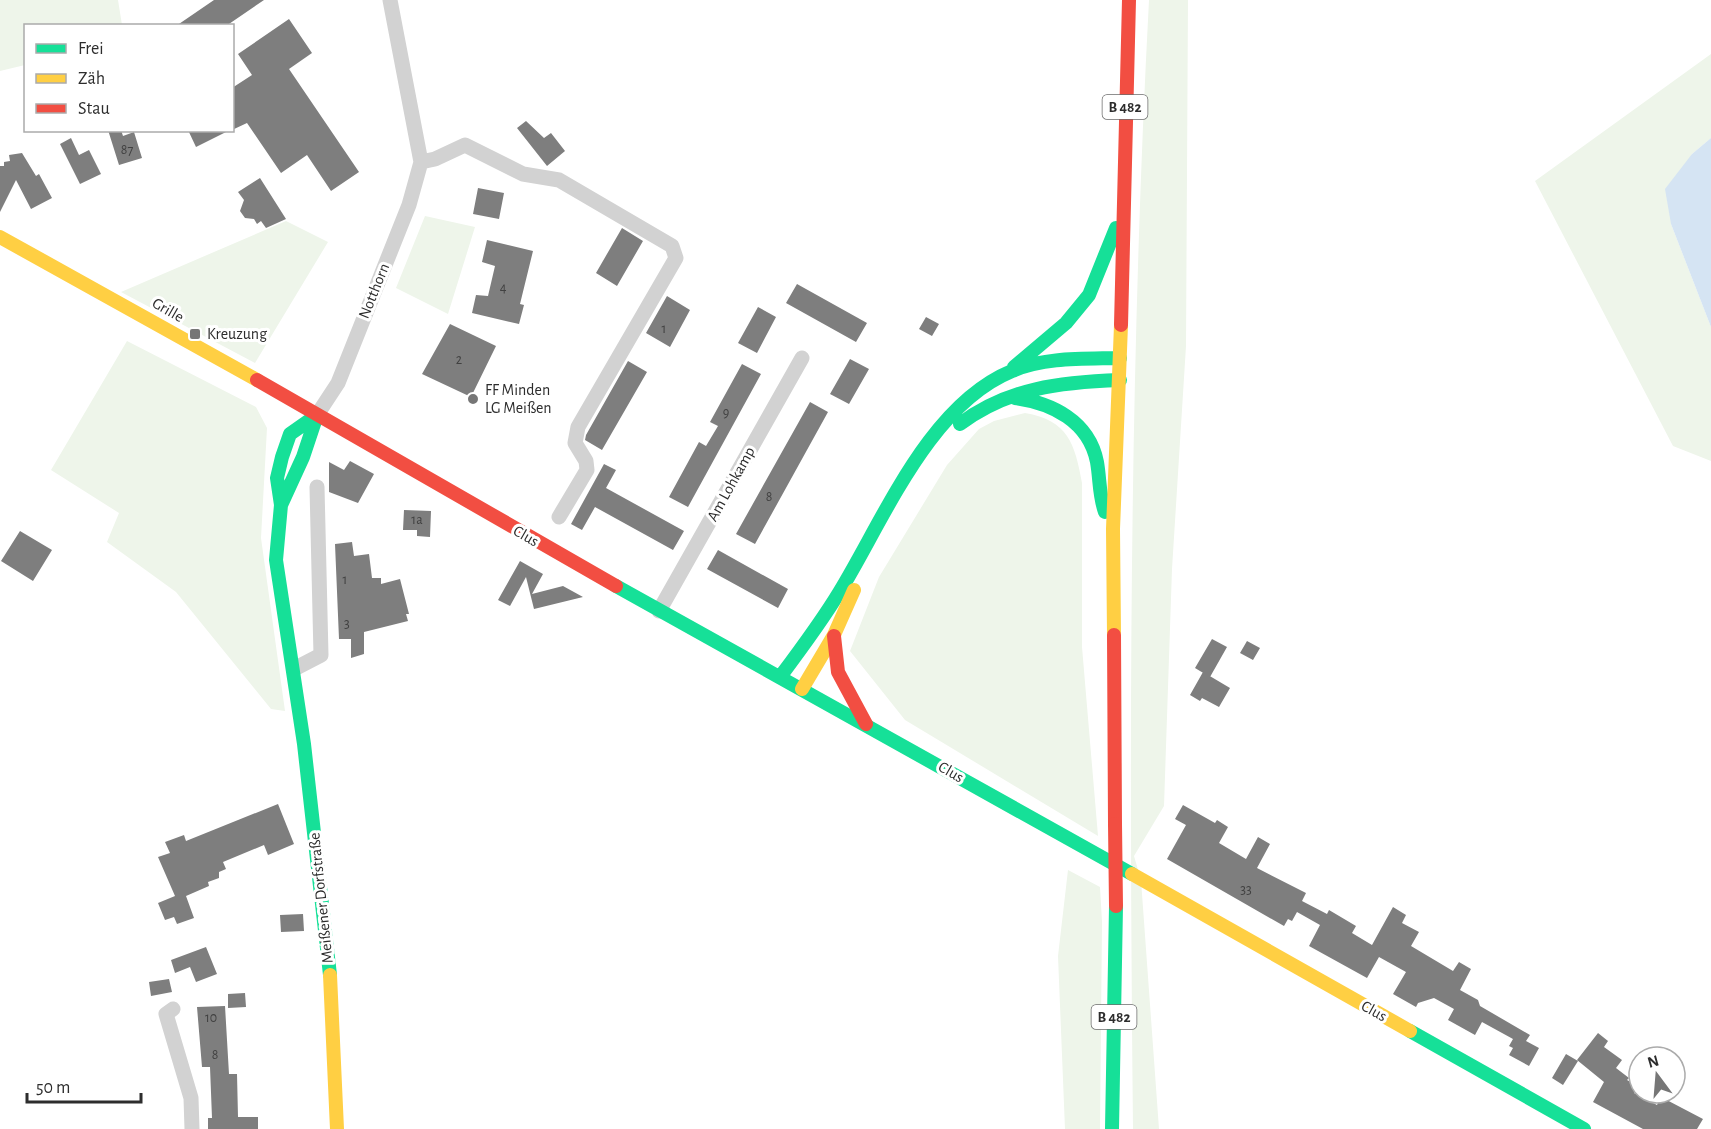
<svg xmlns="http://www.w3.org/2000/svg" width="1711" height="1129" viewBox="0 0 1711 1129" font-family="'Alegreya Sans',sans-serif">
<style>
.green{fill:#eef5ea}
.water{fill:#d5e4f3}
.building{fill:#7e7e7e}
.lines{fill:none;stroke-linecap:round;stroke-linejoin:round}
.street{stroke:#d2d2d2;stroke-width:15}
.fast{stroke:#16e098;stroke-width:14}
.slow{stroke:#ffcf43;stroke-width:14}
.jam{stroke:#f24e42;stroke-width:14}
.jam-bridge{stroke:#f24e42;stroke-width:14}
.poi-dot{fill:#767676;stroke:#fff;stroke-width:2}
.labels{text-anchor:middle;dominant-baseline:central;stroke-width:6;stroke-linejoin:round;paint-order:stroke}
.number-label{font-size:14px;fill:#414141}
.shield{fill:#fff;stroke:#6c6c6c;stroke-width:1.5}
.shield-label{font-size:15px;font-weight:bold;fill:#2d2d2d}
.street-label{font-size:16px;fill:#2d2d2d;stroke:#fff}
.poi-label{font-size:16px;fill:#2d2d2d;stroke:#fff;text-anchor:start}
</style>
<rect width="100%" height="100%" fill="#fff"/>
<!-- green -->
<path class="green" d="M 0,0 L 118,0 L 122,25 L 26,26 L 25,65 L 0,71 Z
M 1149,0 L 1188,0 L 1186,346 L 1172,569 L 1164,806 L 1134,856 L 1141,880 L 1159,1129 L 1133,1129 C 1129,753 1129,376 1149,0 Z
M 1711,54 L 1711,138 L 1692,154 L 1671,224 L 1711,327 L 1711,461 L 1673,446 L 1535,181 Z
M 425,216 L 475,227 L 448,314 L 396,288 Z
M 286,221 L 328,242 L 255,363 L 121,292 Z
M 127,341 L 256,407 L 267,428 L 261,538 L 285,711 L 271,709 L 176,592 L 107,542 L 119,513 L 51,470 Z
M 1025,413 C 1068,420 1075,444 1082,483 L 1082,647 L 1098,836 L 905,720 L 850,651 L 879,577 L 947,465 L 979,429 L 994,421 Z
M 1068,870 L 1100,887 L 1102,922 L 1100,1129 L 1065,1129 L 1058,956 Z"/>
<!-- water -->
<path class="water" d="M 1711,138 L 1711,327 L 1671,224 L 1665,189 L 1692,154 Z"/>
<!-- building -->
<path class="building" d="M 214,0 L 264,0 L 226,26 L 176,26 Z
M 289,19 L 312,53 L 289,69 L 359,172 L 331,191 L 307,155 L 281,173 L 247,123 L 232,130 L 232,88 L 252,75 L 238,54 Z
M 526,121 L 544,138 L 551,133 L 565,151 L 547,166 L 517,128 Z
M 108,130 L 121,130 L 123,136 L 134,132 L 142,158 L 119,165 Z
M 188,130 L 230,130 L 196,147 Z
M 71,138 L 79,155 L 89,150 L 101,174 L 80,184 L 60,144 Z
M 22,153 L 36,176 L 39,174 L 52,198 L 31,209 L 16,180 L 0,212 L 0,166 L 4,166 L 4,162 L 10,161 L 9,155 Z
M 260,178 L 286,219 L 266,228 L 261,221 L 257,224 L 254,219 L 245,218 L 240,211 L 244,200 L 238,192 Z
M 478,188 L 504,193 L 499,219 L 473,214 Z
M 622,228 L 643,241 L 617,286 L 596,273 Z
M 487,240 L 533,251 L 520,304 L 524,305 L 519,324 L 472,313 L 476,295 L 488,296 L 495,266 L 482,262 Z
M 797,284 L 867,323 L 856,342 L 786,303 Z
M 667,296 L 690,310 L 670,347 L 646,333 Z
M 758,307 L 776,317 L 757,353 L 738,343 Z
M 926,317 L 939,324 L 932,336 L 919,329 Z
M 450,324 L 496,346 L 471,397 L 422,374 Z
M 850,359 L 869,369 L 849,404 L 830,394 Z
M 628,361 L 647,372 L 602,450 L 585,440 L 586,435 Z
M 742,364 L 761,374 L 688,507 L 669,497 L 699,442 L 706,446 L 718,426 L 710,422 Z
M 810,402 L 828,412 L 755,544 L 736,534 Z
M 350,461 L 374,474 L 358,503 L 329,492 L 329,462 L 344,470 Z
M 604,464 L 616,470 L 606,488 L 684,531 L 673,550 L 595,507 L 582,530 L 571,524 Z
M 404,510 L 431,511 L 430,537 L 417,536 L 417,530 L 403,530 Z
M 20,531 L 52,550 L 33,581 L 1,561 Z
M 352,542 L 354,556 L 369,554 L 372,578 L 381,578 L 381,584 L 400,579 L 409,614 L 406,614 L 408,621 L 364,632 L 364,654 L 351,658 L 351,639 L 339,639 L 335,544 Z
M 718,550 L 788,589 L 778,608 L 707,569 Z
M 520,561 L 543,574 L 532,594 L 563,586 L 583,597 L 534,609 L 526,577 L 510,606 L 498,600 Z
M 1212,639 L 1227,647 L 1210,677 L 1195,668 Z
M 1247,641 L 1260,648 L 1253,660 L 1240,653 Z
M 1203,672 L 1230,688 L 1219,707 L 1202,698 L 1200,701 L 1190,695 Z
M 278,804 L 294,844 L 268,855 L 264,845 L 223,862 L 226,869 L 219,872 L 219,878 L 208,882 L 209,886 L 186,896 L 194,918 L 177,924 L 174,917 L 165,920 L 158,903 L 175,896 L 158,857 L 170,853 L 165,842 L 184,835 L 186,841 Z
M 1183,805 L 1215,823 L 1217,820 L 1228,827 L 1219,843 L 1246,859 L 1258,837 L 1270,844 L 1257,868 L 1306,893 L 1302,901 L 1327,914 L 1329,910 L 1356,926 L 1352,933 L 1372,945 L 1393,907 L 1406,915 L 1402,923 L 1419,932 L 1411,946 L 1453,971 L 1459,962 L 1471,969 L 1460,990 L 1478,1000 L 1480,1006 L 1530,1035 L 1526,1041 L 1539,1048 L 1529,1066 L 1509,1055 L 1513,1048 L 1509,1046 L 1513,1039 L 1482,1022 L 1475,1035 L 1448,1020 L 1454,1009 L 1434,998 L 1418,1003 L 1416,1007 L 1393,994 L 1406,972 L 1379,957 L 1367,978 L 1309,946 L 1320,925 L 1297,912 L 1292,921 L 1288,919 L 1284,926 L 1167,859 L 1186,825 L 1175,819 Z
M 303,914 L 304,931 L 281,932 L 280,915 Z
M 206,947 L 217,974 L 196,982 L 190,967 L 175,973 L 171,960 Z
M 169,979 L 172,992 L 151,996 L 149,982 Z
M 245,993 L 246,1007 L 228,1008 L 228,994 Z
M 225,1006 L 229,1074 L 237,1074 L 238,1117 L 258,1117 L 258,1129 L 208,1129 L 208,1118 L 212,1118 L 210,1067 L 202,1067 L 197,1007 Z
M 1598,1033 L 1608,1041 L 1604,1047 L 1622,1060 L 1616,1068 L 1629,1078 L 1627,1080 L 1638,1086 L 1634,1093 L 1657,1105 L 1661,1097 L 1703,1119 L 1697,1129 L 1643,1129 L 1593,1102 L 1604,1082 L 1577,1060 Z
M 1566,1054 L 1578,1061 L 1563,1085 L 1552,1078 Z"/>
<g class="lines">
<!-- street -->
<path class="street" d="M 421,162 L 435,159 L 465,145 L 523,174 L 559,180 L 672,246 L 676,258 L 578,427 L 575,443 L 586,461 L 587,470 L 559,517
M 317,415 L 338,383 L 409,205 L 421,162 L 390,0
M 659,611 L 802,358
M 294,669 L 321,655 L 317,487
M 173,1009 L 166,1014 L 191,1098 L 192,1129"/>
<!-- fast -->
<path class="fast" d="M 1014,367 L 1066,323 L 1089,295 L 1116,228
M 1015,398 C 1052,403 1089,421 1097,462 C 1100,479 1099,496 1105,512
M 317,415 L 290,434 L 282,457 L 277,478 L 281,505 L 276,560 L 304,744 L 330,975
M 960,424 C 1008,388 1061,382 1120,380
M 281,505 L 303,457 L 317,415
M 616,586 L 1132,874
M 780,677 C 801,649 822,621 840,591 C 884,519 929,405 1012,371 C 1045,357 1084,359 1120,358
M 1410,1031 L 1584,1129
M 1112,1129 L 1116,906"/>
<!-- slow -->
<path class="slow" d="M 0,237 L 257,380
M 1114,635 L 1113,529 L 1121,325
M 802,689 L 834,635 L 854,590
M 1132,874 L 1410,1031
M 330,975 L 337,1129"/>
<!-- jam -->
<path class="jam" d="M 1121,325 L 1129,0
M 257,380 L 616,586
M 1114,635 L 1115,824
M 834,636 L 838,672 L 866,724"/>
<!-- jam-bridge -->
<path class="jam-bridge" d="M 1115,824 L 1116,906"/>
</g>
<!-- markers -->
<g class="poi-dot">
<rect x="189" y="328" width="12" height="12" rx="3"/>
<circle cx="473" cy="399" r="6"/>
</g>
<g class="labels">
<!-- number labels -->
<g class="number-label">
<text x="127" y="150">87</text>
<text x="503" y="288">4</text>
<text x="664" y="329">1</text>
<text x="459" y="360">2</text>
<text x="726" y="413">9</text>
<text x="769" y="497">8</text>
<text x="417" y="520">1a</text>
<text x="345" y="580">1</text>
<text x="347" y="624">3</text>
<text x="1246" y="890">33</text>
<text x="211" y="1018">10</text>
<text x="215" y="1055">8</text>
</g>
<!-- shield labels -->
<g class="shield">
<rect x="1102.5" y="95" width="45" height="24" rx="4.5"/>
<rect x="1091.5" y="1005" width="45" height="24" rx="4.5"/>
</g>
<g class="shield-label">
<text x="1125" y="107">B 482</text>
<text x="1114" y="1017">B 482</text>
</g>
<!-- street labels -->
<g class="street-label">
<text transform="translate(374 291) rotate(-68)">Notthorn</text>
<text transform="translate(168 310) rotate(30)">Grille</text>
<text transform="translate(731 484) rotate(-61)">Am Lohkamp</text>
<text transform="translate(526 536) rotate(30)">Clus</text>
<text transform="translate(951 772) rotate(30)">Clus</text>
<text transform="translate(321 898) rotate(-96)">Meißener Dorfstraße</text>
<text transform="translate(1374 1011) rotate(29)">Clus</text>
</g>
<!-- poi labels -->
<g class="poi-label">
<text x="207" y="334">Kreuzung</text>
<text x="485" y="390">FF Minden<tspan x="485" dy="18">LG Meißen</tspan></text>
</g>
</g>
<!-- legend -->
<rect x="24" y="24" width="210" height="108" fill="#ffffff" stroke="#ababab" stroke-width="1.5"/>
<rect x="36" y="44" width="30" height="9" fill="#16e098" stroke="#ababab" stroke-width="1.5"/>
<text x="78" y="54" font-size="18" fill="#2d2d2d">Frei</text>
<rect x="36" y="74" width="30" height="9" fill="#ffcf43" stroke="#ababab" stroke-width="1.5"/>
<text x="78" y="84" font-size="18" fill="#2d2d2d">Zäh</text>
<rect x="36" y="104" width="30" height="9" fill="#f24e42" stroke="#ababab" stroke-width="1.5"/>
<text x="78" y="114" font-size="18" fill="#2d2d2d">Stau</text>
<!-- north arrow -->
<g transform="translate(1657 1075) rotate(344)"><circle r="28" fill="#ffffff" stroke="#ababab" stroke-width="1.5"/>
<path d="M0-4.5L10 22L0 15L-10 22Z" fill="#767676"/>
<text y="-9" font-size="16" font-weight="bold" text-anchor="middle" fill="#2d2d2d">N</text>
</g>
<!-- scale -->
<path d="M27 1093v9h114v-9" fill="none" stroke="#2d2d2d" stroke-width="3"/>
<text x="36" y="1093" font-size="18" fill="#2d2d2d" stroke="#ffffff" stroke-width="4.5" paint-order="stroke">50 m</text>
</svg>
